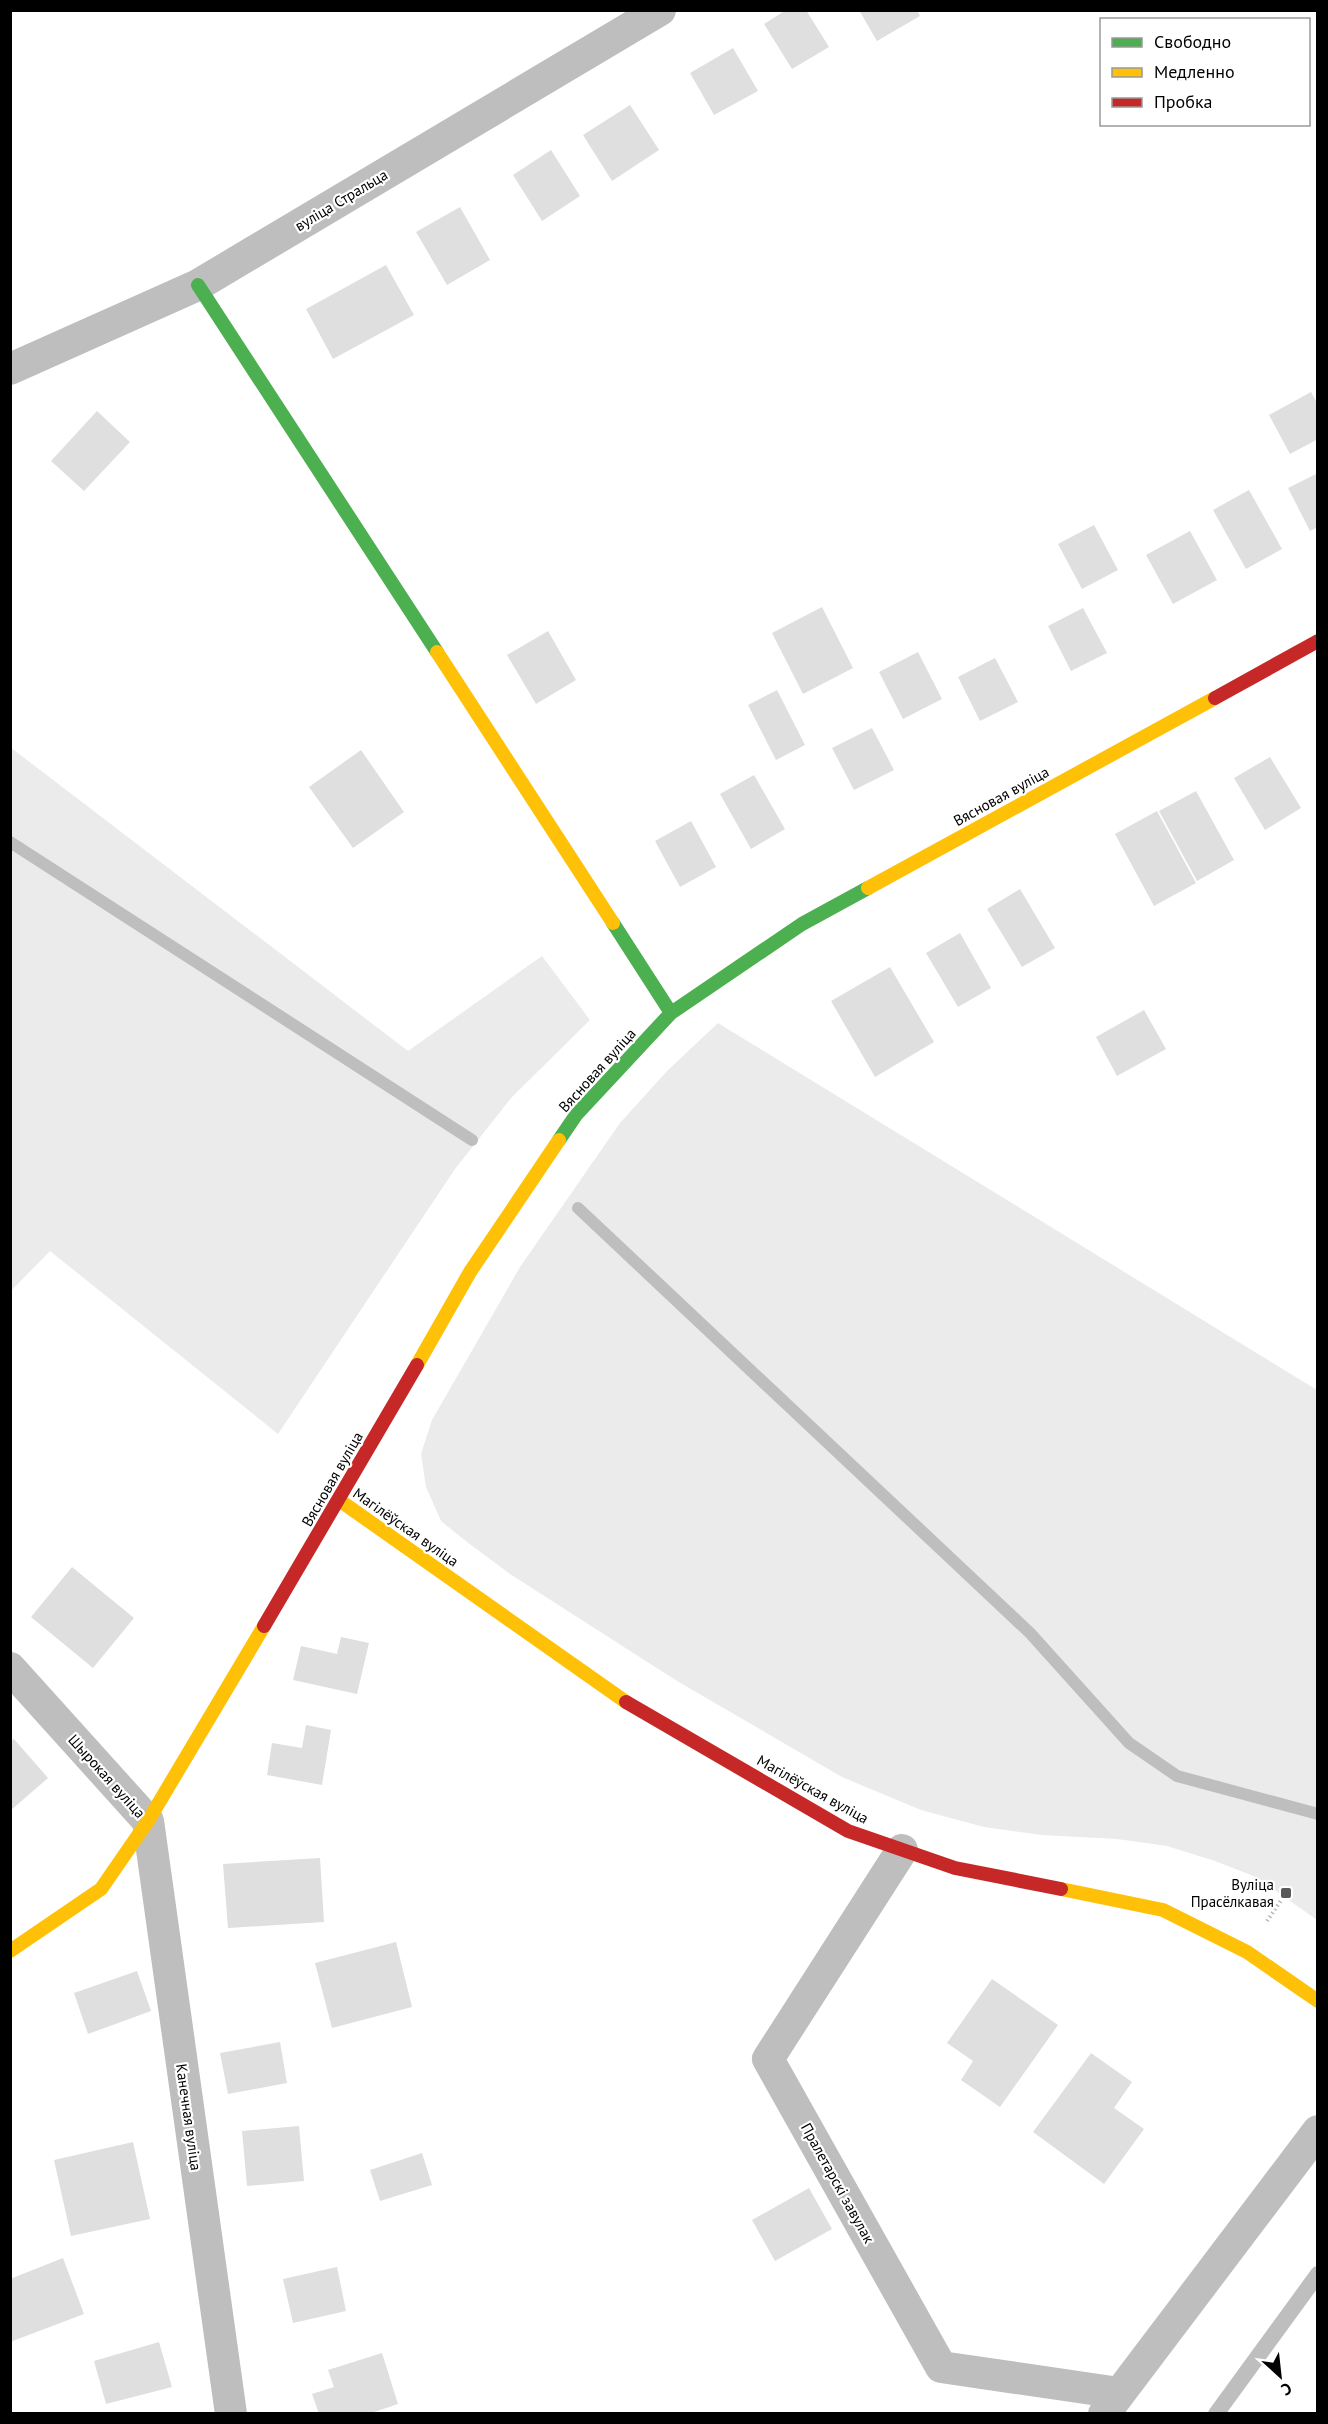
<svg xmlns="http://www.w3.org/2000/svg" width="1328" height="2424" viewBox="0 0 1328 2424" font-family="'PT Sans',sans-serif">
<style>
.green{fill:#ebebeb}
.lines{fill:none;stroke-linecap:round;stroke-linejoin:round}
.stream{stroke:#bebebe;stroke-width:12}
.building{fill:#dfdfdf}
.path{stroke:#b9b9b9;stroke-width:4;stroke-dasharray:1.5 3;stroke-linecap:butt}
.lane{stroke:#bebebe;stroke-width:16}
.street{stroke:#bebebe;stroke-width:32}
.fast{stroke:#4caf50;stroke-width:14}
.slow{stroke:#ffc107;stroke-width:14}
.jam{stroke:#c62828;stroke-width:14}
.poi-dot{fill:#595959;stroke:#fff;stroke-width:2}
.labels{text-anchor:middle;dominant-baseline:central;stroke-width:4.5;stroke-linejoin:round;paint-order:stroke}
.street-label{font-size:15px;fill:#000;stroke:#fff}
.poi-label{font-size:15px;fill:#000;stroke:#fff;text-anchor:end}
</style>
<rect width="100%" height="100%" fill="#fff"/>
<!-- green -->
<path class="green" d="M 10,747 L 408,1051 L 542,956 L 590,1020 L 512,1097 L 455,1169 L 278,1434 L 50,1251 L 11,1291 Z
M 718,1023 L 1317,1390 L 1317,1920 L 1256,1877 L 1215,1861 L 1167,1846 L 1117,1839 L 1042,1835 L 984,1827 L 921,1810 L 842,1777 L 677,1681 L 510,1574 L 467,1542 L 441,1521 L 426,1487 L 421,1454 L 432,1420 L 520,1267 L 620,1123 L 667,1071 Z"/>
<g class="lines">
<!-- stream -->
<path class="stream" d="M 10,842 L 472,1140
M 578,1208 L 1030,1633 L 1129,1743 L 1177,1776 L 1318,1814"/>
</g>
<!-- building -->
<path class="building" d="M 786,10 L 806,10 L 829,47 L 792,69 L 764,24 Z
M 859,10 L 917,10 L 920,16 L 877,41 Z
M 733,48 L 758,91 L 714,115 L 690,73 Z
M 630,105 L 659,150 L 612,181 L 583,135 Z
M 551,150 L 580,196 L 542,221 L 513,175 Z
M 460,207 L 490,260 L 447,285 L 416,232 Z
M 386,265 L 414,315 L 333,359 L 306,309 Z
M 1311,392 L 1318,405 L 1318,439 L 1290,454 L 1269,415 Z
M 97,411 L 130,442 L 84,491 L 51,461 Z
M 1318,473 L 1318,527 L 1310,531 L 1288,488 Z
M 1249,490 L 1282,549 L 1246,569 L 1213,510 Z
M 1094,525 L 1118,570 L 1082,589 L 1058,544 Z
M 1190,531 L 1217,580 L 1173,604 L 1146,555 Z
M 822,607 L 853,668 L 803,694 L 772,633 Z
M 1083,608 L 1107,653 L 1071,671 L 1048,626 Z
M 548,631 L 576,680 L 536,704 L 507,655 Z
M 918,652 L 942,699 L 903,719 L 879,672 Z
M 995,658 L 1018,702 L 980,721 L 958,677 Z
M 777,690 L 805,745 L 776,760 L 748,705 Z
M 872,728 L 894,770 L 854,790 L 832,748 Z
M 361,750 L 404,812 L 353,848 L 309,787 Z
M 1270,757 L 1301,808 L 1265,830 L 1234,778 Z
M 754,775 L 785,829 L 751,849 L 720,794 Z
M 1196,791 L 1234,860 L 1197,881 L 1159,811 Z
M 1157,811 L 1196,883 L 1154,906 L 1115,834 Z
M 691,821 L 716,867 L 680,887 L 655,841 Z
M 1020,889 L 1055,948 L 1022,967 L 987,909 Z
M 960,933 L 991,988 L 958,1007 L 926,953 Z
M 890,967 L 934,1042 L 875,1077 L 831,1001 Z
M 1144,1010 L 1166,1049 L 1117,1076 L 1096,1037 Z
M 72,1567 L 134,1618 L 93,1668 L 31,1617 Z
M 341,1637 L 369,1643 L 357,1694 L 293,1680 L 301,1646 L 337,1654 Z
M 306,1725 L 331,1730 L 322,1785 L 267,1775 L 272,1743 L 302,1748 Z
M 14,1739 L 48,1778 L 10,1811 L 10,1742 Z
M 320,1858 L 324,1922 L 228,1928 L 223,1864 Z
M 396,1942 L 412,2007 L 332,2028 L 315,1963 Z
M 137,1971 L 151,2011 L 88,2034 L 74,1993 Z
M 992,1979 L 1058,2025 L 1000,2107 L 961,2080 L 973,2061 L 947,2043 Z
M 280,2042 L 287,2083 L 228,2094 L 220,2053 Z
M 1091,2053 L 1132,2082 L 1114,2108 L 1144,2129 L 1104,2184 L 1033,2132 Z
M 299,2126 L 304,2181 L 247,2186 L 242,2131 Z
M 133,2142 L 150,2219 L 71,2236 L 54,2160 Z
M 422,2153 L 432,2185 L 380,2201 L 370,2170 Z
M 809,2188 L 832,2229 L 775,2261 L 752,2220 Z
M 63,2258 L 84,2314 L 10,2342 L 10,2279 Z
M 337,2267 L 346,2311 L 293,2323 L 283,2279 Z
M 159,2342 L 172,2387 L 106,2404 L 94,2361 Z
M 382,2353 L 398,2404 L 368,2414 L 319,2414 L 312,2394 L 334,2387 L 328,2370 Z"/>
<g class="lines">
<!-- path -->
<path class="path" d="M 1267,1921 L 1286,1893"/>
<!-- lane -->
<path class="lane" d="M 1216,2414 L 1318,2274"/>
<!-- street -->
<path class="street" d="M 10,369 L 198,285 L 660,10
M 10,1668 L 148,1821 L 231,2414
M 902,1850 L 768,2059 L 941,2367 L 1119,2393
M 1104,2414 L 1318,2131"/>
<!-- fast -->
<path class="fast" d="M 198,285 L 437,652
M 613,923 L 671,1013
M 559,1140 L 576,1115 L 671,1013 L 802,924 L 868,888"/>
<!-- slow -->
<path class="slow" d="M 437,652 L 613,923
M 868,888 L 1215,698
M 417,1365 L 470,1272 L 559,1140
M 339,1500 L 626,1702
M 1061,1889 L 1163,1910 L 1247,1952 L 1318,2001
M 10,1951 L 101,1889 L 148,1821 L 264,1626"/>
<!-- jam -->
<path class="jam" d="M 1215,698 L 1318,641
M 264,1626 L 417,1365
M 626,1702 L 848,1831 L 955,1868 L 1061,1889"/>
</g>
<!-- markers -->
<rect class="poi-dot" x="1280" y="1887" width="12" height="12" rx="3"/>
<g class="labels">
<!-- street labels -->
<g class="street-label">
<text transform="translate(341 200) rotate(-31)">вуліца Стральца</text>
<text transform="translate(1001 796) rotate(-29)">Вясновая вуліца</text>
<text transform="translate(597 1070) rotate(-48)">Вясновая вуліца</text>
<text transform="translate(332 1479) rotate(-60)">Вясновая вуліца</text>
<text transform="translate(406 1527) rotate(35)">Магілёўская вуліца</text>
<text transform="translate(107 1776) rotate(48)">Шырокая вуліца</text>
<text transform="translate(813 1789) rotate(29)">Магілёўская вуліца</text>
<text transform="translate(189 2117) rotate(82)">Канечная вуліца</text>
<text transform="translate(838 2183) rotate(61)">Пралетарскі завулак</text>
</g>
<!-- poi labels -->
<g class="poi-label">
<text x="1274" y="1884">Вуліца<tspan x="1274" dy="17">Прасёлкавая</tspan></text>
</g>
</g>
<!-- border -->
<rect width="1328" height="2424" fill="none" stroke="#000000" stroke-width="24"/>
<!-- legend -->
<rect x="1100" y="18" width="210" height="108" fill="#ffffff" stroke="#999999" stroke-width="1.5"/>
<rect x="1112" y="38" width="30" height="9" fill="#4caf50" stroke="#999999" stroke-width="1.5"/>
<text x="1154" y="48" font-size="18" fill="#000000">Свободно</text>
<rect x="1112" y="68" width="30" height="9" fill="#ffc107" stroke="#999999" stroke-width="1.5"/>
<text x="1154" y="78" font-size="18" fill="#000000">Медленно</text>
<rect x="1112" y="98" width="30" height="9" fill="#c62828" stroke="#999999" stroke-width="1.5"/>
<text x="1154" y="108" font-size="18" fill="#000000">Пробка</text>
<!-- north arrow -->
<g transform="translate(1280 2376) rotate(153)" stroke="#ffffff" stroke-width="4.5" paint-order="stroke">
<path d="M0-4.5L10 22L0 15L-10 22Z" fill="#000000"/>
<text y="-9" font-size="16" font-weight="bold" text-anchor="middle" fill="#000000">С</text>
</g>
</svg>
